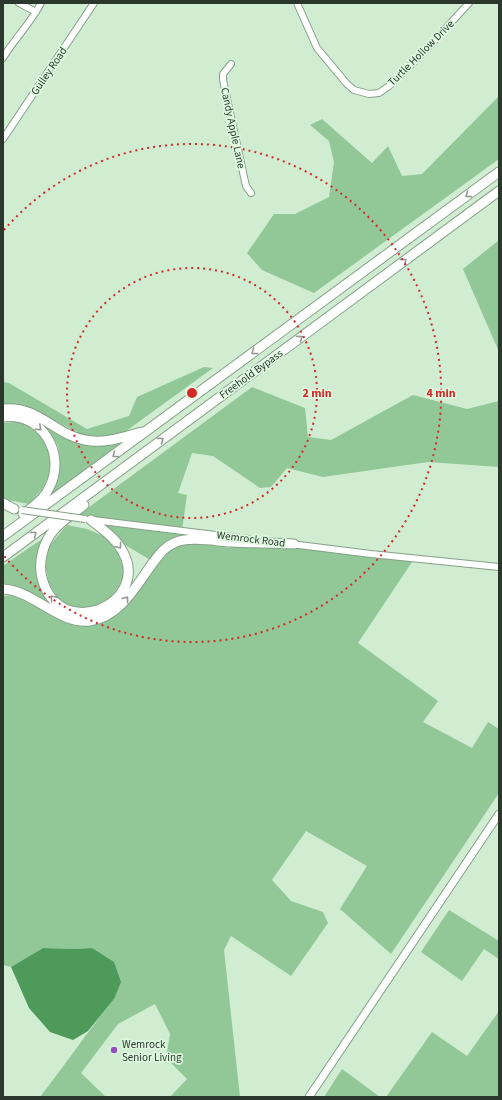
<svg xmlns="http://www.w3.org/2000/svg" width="502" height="1100" viewBox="0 0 502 1100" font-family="'Source Sans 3',sans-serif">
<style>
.green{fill:#92c798}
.water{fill:#4d9a5a}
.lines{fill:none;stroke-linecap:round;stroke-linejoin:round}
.minor-casing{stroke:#85a087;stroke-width:8}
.major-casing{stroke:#85a087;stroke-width:9}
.highway-casing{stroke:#85a087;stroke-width:11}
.minor{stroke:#fff;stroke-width:6}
.major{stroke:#fff;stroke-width:7}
.highway{stroke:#fff;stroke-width:9}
.minor-bridge-casing{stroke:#85a087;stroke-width:8;stroke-linecap:butt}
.minor-bridge{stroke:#fff;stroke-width:6}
.oneway{stroke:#959a96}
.ring{fill:none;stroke:#d62828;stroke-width:2;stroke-dasharray:2 4}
.poi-dot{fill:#954cbf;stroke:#ddfadf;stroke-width:1.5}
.labels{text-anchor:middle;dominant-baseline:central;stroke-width:3.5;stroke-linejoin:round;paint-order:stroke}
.street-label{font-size:11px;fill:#2b362c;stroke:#ddfadf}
.poi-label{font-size:11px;fill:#2b362c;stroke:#ddfadf;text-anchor:start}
.centre{fill:#d62828;stroke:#ddfadf;stroke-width:2}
.ring-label{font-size:12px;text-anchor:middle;font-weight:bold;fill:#d62828;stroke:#ddfadf;stroke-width:3.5;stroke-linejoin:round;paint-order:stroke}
</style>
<rect width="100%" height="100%" fill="#d0edd2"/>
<!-- green -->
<path class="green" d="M 499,96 L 499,159 L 314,293 L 262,270 L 247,253 L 274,214 L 295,214 L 329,197 L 334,162 L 329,141 L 310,125 L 322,119 L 372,163 L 388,146 L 402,176 L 422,174 Z
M 499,240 L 499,352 L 463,269 Z
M 204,367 L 213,368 L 111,442 L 87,437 L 24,405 L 3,404 L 3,382 L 9,383 L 87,429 L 129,416 L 137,397 Z
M 252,387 L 305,408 L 308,437 L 331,440 L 413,395 L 467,409 L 499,401 L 499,467 L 428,462 L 323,477 L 287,468 L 271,487 L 260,488 L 213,456 L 192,453 L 178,493 L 187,495 L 182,530 L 229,548 L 233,537 L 416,556 L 358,643 L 438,701 L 423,722 L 472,748 L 488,722 L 499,729 L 499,793 L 391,954 L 340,909 L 367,866 L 306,831 L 272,880 L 291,901 L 323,912 L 328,923 L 291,976 L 231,936 L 224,950 L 240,1097 L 170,1097 L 187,1079 L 166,1058 L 170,1034 L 155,1004 L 118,1024 L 81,1073 L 106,1097 L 40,1097 C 65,1065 88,1031 114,999 L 92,948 L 75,949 L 43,948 L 11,967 L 3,965 L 3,596 L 14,595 L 87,626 L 120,613 L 157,564 L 77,516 Z
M 15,422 L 32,425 L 45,438 L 52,456 L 51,470 L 43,488 L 29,504 L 3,499 L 3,423 Z
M 41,423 L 87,444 L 105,445 L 125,440 L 49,499 L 59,478 L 60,459 L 58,446 L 49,431 Z
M 67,525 L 87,529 L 103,536 L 116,548 L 123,560 L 123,581 L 109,599 L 96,607 L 71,607 L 58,599 L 49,583 L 45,564 L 50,545 Z
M 47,536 L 37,561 L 41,587 L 56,608 L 3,586 L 3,566 L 30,547 Z
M 449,910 L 499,941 L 499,959 L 484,949 L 462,981 L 421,952 Z
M 499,1011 L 499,1097 L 386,1097 L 432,1032 L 467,1056 Z
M 342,1069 L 380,1097 L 324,1097 Z"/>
<!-- water -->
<path class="water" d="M 43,948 L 75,949 L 92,948 L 114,962 L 121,982 L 114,999 L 88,1031 L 73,1040 L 50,1032 L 29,1008 L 11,967 Z"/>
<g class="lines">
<!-- minor casing -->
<g class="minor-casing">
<path id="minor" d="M 19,3 L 36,12
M 297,3 L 317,48 L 347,84 L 354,90 L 369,94 L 379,93 L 389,86 L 423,53 L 469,3
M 3,58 C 14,39 31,23 41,3
M 231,64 L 223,74 L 223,80 L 244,177 L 246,186 L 251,193
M 3,139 L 94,3
M 93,520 L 248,539
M 291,544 L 371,554 L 499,567"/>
</g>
<!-- major casing -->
<g class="major-casing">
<path id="major" d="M 309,1097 L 499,814"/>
</g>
<!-- highway casing -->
<g class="highway-casing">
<path id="highway" d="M 3,409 C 38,405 55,435 85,440 C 105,444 123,437 142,432
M 3,417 C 42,411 67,455 49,488 C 44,499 33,507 23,514
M 3,503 L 14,509
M 84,505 C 75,513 62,520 54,530 C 43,542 38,563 42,578 C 59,644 151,604 123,552 C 116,538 102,529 91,520
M 3,536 L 499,172
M 3,557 L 499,191
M 3,589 C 35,591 57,624 90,621 C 120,617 136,586 152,564 C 159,555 164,547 174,543 C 189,536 214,541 231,542 C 252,543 273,543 294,544"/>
</g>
<!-- minor -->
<use href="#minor" class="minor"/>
<!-- major -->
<use href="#major" class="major"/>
<!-- highway -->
<use href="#highway" class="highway"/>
<!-- minor-bridge casing -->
<g class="minor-bridge-casing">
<path id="minor-bridge" d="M 22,510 L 85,519"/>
</g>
<!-- minor-bridge -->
<use href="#minor-bridge" class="minor-bridge"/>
</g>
<!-- one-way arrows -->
<defs><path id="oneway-chevron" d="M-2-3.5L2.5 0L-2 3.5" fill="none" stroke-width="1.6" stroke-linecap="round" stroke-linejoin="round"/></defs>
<g class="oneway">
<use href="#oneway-chevron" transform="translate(468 195) rotate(144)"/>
<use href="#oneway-chevron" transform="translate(404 261) rotate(-36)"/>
<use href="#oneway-chevron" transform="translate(300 338) rotate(-36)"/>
<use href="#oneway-chevron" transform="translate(254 352) rotate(144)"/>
<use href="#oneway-chevron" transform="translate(39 428) rotate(41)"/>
<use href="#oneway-chevron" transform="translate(161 440) rotate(-36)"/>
<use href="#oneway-chevron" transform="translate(115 455) rotate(143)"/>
<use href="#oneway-chevron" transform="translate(34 534) rotate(-37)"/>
<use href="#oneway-chevron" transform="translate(119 546) rotate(53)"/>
<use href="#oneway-chevron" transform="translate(53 598) rotate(-130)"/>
<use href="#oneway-chevron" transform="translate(126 599) rotate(-52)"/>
</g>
<!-- distance rings -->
<g class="ring">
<circle cx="192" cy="393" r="125"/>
<path d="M4 230A249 249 0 1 1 4 556"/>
</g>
<!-- markers -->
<circle class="poi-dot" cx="114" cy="1050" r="4"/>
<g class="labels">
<!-- street labels -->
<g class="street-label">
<text transform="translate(421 53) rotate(-45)">Turtle Hollow Drive</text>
<text transform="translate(49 71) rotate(-56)">Gulley Road</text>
<text transform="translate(233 128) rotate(78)">Candy Apple Lane</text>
<text transform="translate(251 374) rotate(-36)">Freehold Bypass</text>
<text transform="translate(251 539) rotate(7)">Wemrock Road</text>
</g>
<!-- poi labels -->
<g class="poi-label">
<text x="122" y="1044">Wemrock<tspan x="122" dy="13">Senior Living</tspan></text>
</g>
</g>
<circle cx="192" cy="393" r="6" class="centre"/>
<g class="ring-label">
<text x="317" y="397">2 min</text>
<text x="441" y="397">4 min</text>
</g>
<!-- border -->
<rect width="502" height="1100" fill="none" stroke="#2b362c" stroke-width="8"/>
</svg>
